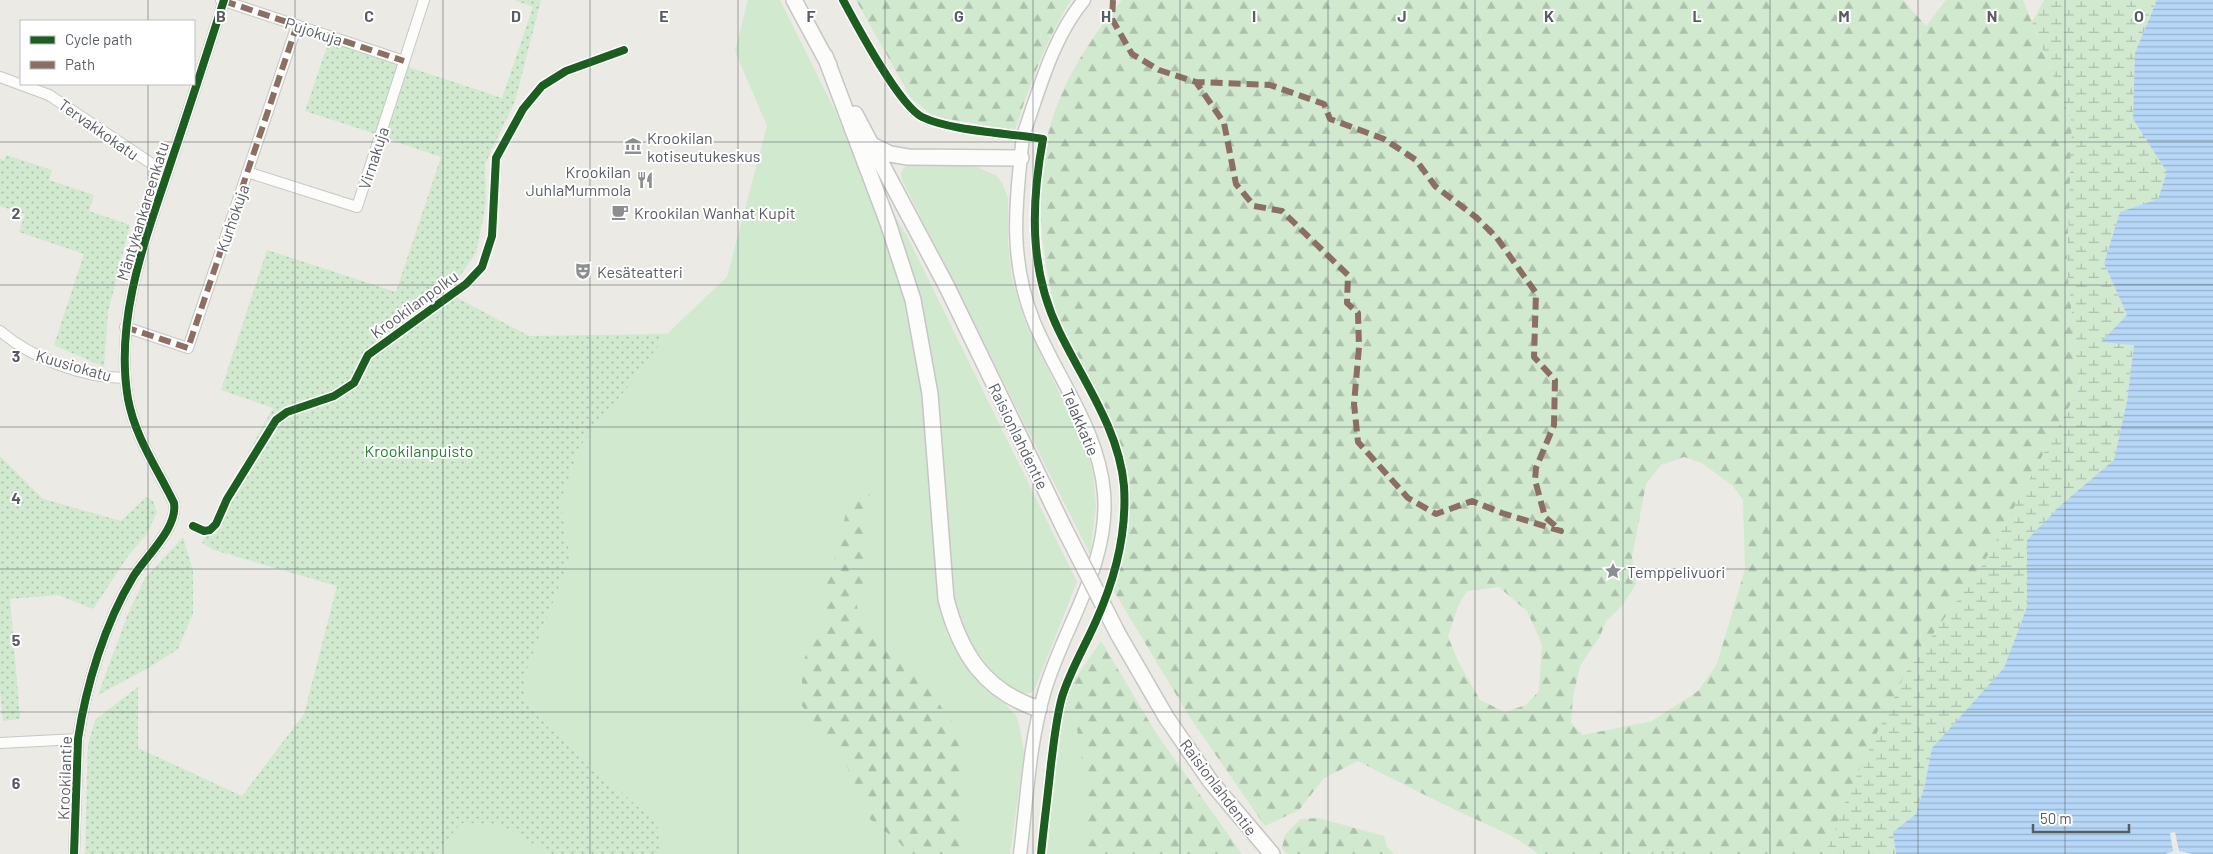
<svg xmlns="http://www.w3.org/2000/svg" width="2213" height="854" viewBox="0 0 2213 854" font-family="Barlow,sans-serif">
<style>
.green{fill:#d0e9cf}
.forest{fill:url(#forest-firs);fill-rule:evenodd}
.wetland{fill:url(#wetland-marsh)}
.park{fill:url(#park-dots)}
.water{fill:url(#water-rules)}
.pier{fill:#ebeae4}
.lines{fill:none;stroke-linecap:round;stroke-linejoin:round}
.minor-casing{stroke:#c7c8c6;stroke-width:12}
.tertiary-casing{stroke:#c7c8c6;stroke-width:15}
.secondary-casing{stroke:#c6c6c5;stroke-width:18}
.minor{stroke:#fcfcfb;stroke-width:10}
.tertiary{stroke:#fcfcfb;stroke-width:12}
.secondary{stroke:#fcfcfb;stroke-width:15}
.secondary-bridge-casing{stroke:#c6c6c5;stroke-width:18;stroke-linecap:butt}
.secondary-bridge{stroke:#fcfcfb;stroke-width:15}
.quiet{stroke:#8d6e63;stroke-width:6;stroke-dasharray:12 6;stroke-linecap:butt}
.cycleway-casing{stroke:#fff;stroke-width:11}
.cycleway{stroke:#1b5e20;stroke-width:8}
.grid{fill:none;stroke:#595d63;stroke-width:1;stroke-opacity:0.55}
.labels{text-anchor:middle;dominant-baseline:central;stroke-width:4;stroke-linejoin:round;paint-order:stroke}
.street-label{font-size:16px;fill:#595d63;stroke:#fff}
.poi-label{font-size:16px;fill:#595d63;stroke:#fff;text-anchor:start}
.park-label{font-size:16px;fill:#2a8235;stroke:#fff}
.grid-label{font-size:16px;text-anchor:middle;font-weight:bold;fill:#595d63;stroke:#fff;stroke-width:4;stroke-linejoin:round;paint-order:stroke}
</style>
<defs>
<pattern id="forest-firs" width="22" height="20" patternUnits="userSpaceOnUse" patternTransform="scale(1.25)"><rect width="22" height="20" fill="#d0e9cf"/><path d="M5 1l3.5 6h-7zM16 11l3.5 6h-7z" fill="#acc0ac"/></pattern>
<pattern id="wetland-marsh" width="20" height="14" patternUnits="userSpaceOnUse" patternTransform="scale(1.25)"><rect width="20" height="14" fill="#d0e9cf"/><path d="M1 5h8M5 5V1M11 12h8M15 12V8" fill="none" stroke="#acc0ac"/></pattern>
<pattern id="park-dots" width="8" height="8" patternUnits="userSpaceOnUse" patternTransform="scale(1.25)"><rect width="8" height="8" fill="#d0e9cf"/><path d="M2 2h.1M6 6h.1" fill="none" stroke="#acc0ac" stroke-width="1.8" stroke-linecap="round"/></pattern>
<pattern id="water-rules" width="6" height="5" patternUnits="userSpaceOnUse" patternTransform="scale(1.25)"><rect width="6" height="5" fill="#b6d7f7"/><path d="M0 2.5h6" fill="none" stroke="#97b2cc"/></pattern>
</defs>
<rect width="100%" height="100%" fill="#ebeae4"/>
<!-- green -->
<path class="green" d="M 748,0 L 780,0 L 838,117 L 879,219 L 904,289 L 924,390 L 938,597 L 947,634 L 960,658 L 974,677 L 1006,705 L 1017,717 L 1021,734 L 1024,753 L 1010,854 L 658,854 L 660,844 L 656,824 L 548,727 L 526,699 L 525,674 L 570,558 L 560,502 L 580,446 L 631,383 L 667,334 L 727,277 L 767,126 L 735,51 Z
M 910,164 L 963,164 L 977,167 L 997,176 L 1003,185 L 1008,198 L 1008,243 L 1012,279 L 1017,296 L 1027,327 L 1087,449 L 1093,474 L 1096,506 L 1090,554 L 901,178 C 901,170 903,167 910,164 Z
M 894,215 L 906,234 L 1077,582 L 1035,688 L 1031,693 L 1018,693 C 988,672 968,644 956,609 L 936,387 L 892,217 Z
M 1070,686 L 1086,784 L 1087,854 L 1047,854 L 1058,738 L 1064,699 Z
M 461,823 L 500,824 L 550,854 L 436,854 Z"/>
<!-- forest -->
<path class="forest" d="M 856,0 L 1071,0 C 1045,41 1030,84 1015,130 L 942,118 L 931,114 L 911,98 Z
M 1122,0 L 1903,0 L 1926,26 L 1946,0 L 2023,0 L 2072,123 L 2067,265 L 2079,389 L 1982,566 L 1906,672 L 1850,790 L 1825,854 L 1678,854 L 1667,848 L 1644,854 L 1538,854 C 1516,835 1490,826 1464,814 C 1428,797 1393,779 1358,761 L 1324,778 L 1299,810 L 1265,826 L 1189,716 L 1112,588 C 1128,537 1137,476 1113,426 C 1098,394 1077,364 1064,332 C 1052,305 1047,272 1043,243 C 1031,144 1059,76 1122,0 ZM 1684,457 L 1702,463 L 1733,486 L 1743,500 L 1745,569 L 1717,664 L 1698,691 L 1652,721 L 1583,735 L 1571,723 L 1573,697 L 1580,666 L 1600,636 L 1606,621 L 1622,606 L 1636,584 L 1632,557 L 1646,484 L 1661,465 ZM 1499,587 L 1527,611 L 1542,644 L 1539,691 L 1526,705 L 1505,712 L 1480,700 L 1458,661 L 1448,637 L 1458,606 L 1467,591 Z
M 870,480 L 868,526 L 868,572 L 856,601 L 860,623 L 871,637 L 918,675 L 958,730 L 962,743 L 960,764 L 964,847 L 963,854 L 908,854 L 900,843 L 866,816 L 861,796 L 843,759 L 802,706 L 802,669 L 808,647 L 822,621 L 828,577 L 839,546 L 849,498 Z
M 1101,641 L 1156,733 L 1242,854 L 1087,854 L 1086,784 L 1070,686 Z
M 1318,818 L 1384,836 L 1387,847 L 1394,854 L 1287,854 L 1282,848 L 1285,835 L 1300,819 Z"/>
<!-- wetland -->
<path class="wetland" d="M 2044,0 L 2157,0 L 2135,53 L 2133,119 L 2168,172 L 2158,199 L 2120,212 L 2104,263 L 2127,315 L 2134,345 L 2127,401 L 2114,460 L 2062,504 L 2027,540 L 2027,607 L 2004,668 L 1932,748 L 1925,784 L 1916,814 L 1893,832 L 1896,854 L 1825,854 L 1850,790 L 1906,672 L 1982,566 L 2079,389 L 2067,265 L 2072,123 L 2032,22 Z"/>
<!-- park -->
<path class="park" d="M 514,0 L 541,0 L 515,101 L 485,164 L 486,204 L 476,253 L 448,293 L 529,336 L 667,334 L 631,383 L 580,446 L 560,502 L 570,558 L 525,674 L 526,699 L 548,727 L 657,824 L 660,844 L 658,854 L 550,854 L 500,824 L 461,823 L 436,854 L 85,854 L 88,745 L 95,720 L 138,687 L 138,748 L 242,796 L 304,714 L 337,586 L 214,550 L 202,543 L 230,486 L 273,408 L 221,390 L 267,250 L 396,292 L 441,157 L 385,138 L 408,67 L 502,98 L 533,7 Z
M 329,41 L 398,64 L 376,134 L 305,111 Z
M 6,155 L 52,170 L 49,180 L 94,195 L 89,211 L 130,225 L 108,312 L 104,367 L 54,345 L 84,254 L 19,232 L 25,214 L 0,206 L 0,159 L 4,160 Z
M 0,456 L 43,499 L 121,521 L 146,497 L 153,501 L 157,512 L 146,535 L 128,556 L 93,609 L 58,595 L 10,599 L 20,719 L 3,721 L 0,690 Z
M 183,537 L 193,571 L 193,613 L 178,649 L 148,668 L 98,695 L 127,616 L 145,578 Z
M 1667,848 L 1678,854 L 1644,854 Z"/>
<!-- water -->
<path class="water" d="M 2157,0 L 2213,0 L 2213,854 L 1896,854 L 1893,832 L 1916,814 L 1925,784 L 1932,748 L 2004,668 L 2027,607 L 2027,540 L 2062,504 L 2114,460 L 2127,401 L 2134,345 L 2101,342 L 2127,315 L 2104,263 L 2120,212 L 2158,199 L 2167,172 L 2133,119 L 2135,53 Z"/>
<!-- pier -->
<path class="pier" d="M 2175,832 L 2179,851 L 2193,854 L 2165,854 L 2173,851 L 2170,833 Z"/>
<g class="lines">
<!-- minor casing -->
<g class="minor-casing">
<path id="minor" d="M 221,0 L 404,61
M 0,77 L 49,95 L 167,174
M 247,172 L 357,207 L 424,0
M 125,327 L 188,348 L 297,25
M 0,331 C 32,358 82,378 125,378
M 0,743 L 78,739
M 74,854 L 78,739 C 86,685 105,623 133,577 C 146,556 178,528 174,503 C 157,468 135,437 128,399 C 114,317 147,235 172,159 C 190,106 207,53 224,0"/>
</g>
<!-- tertiary casing -->
<g class="tertiary-casing">
<path id="tertiary" d="M 1020,854 C 1027,799 1029,743 1045,690 C 1065,624 1110,564 1104,493 C 1099,430 1057,378 1034,322 C 1008,258 1016,202 1023,136 L 1026,127 C 1041,84 1054,36 1084,0"/>
</g>
<!-- secondary casing -->
<g class="secondary-casing">
<path id="secondary" d="M 794,0 L 829,65
M 825,56 L 888,223 L 913,300 L 930,394 L 946,599 C 960,653 984,691 1039,709
M 855,114 L 947,287 L 1064,528
M 872,145 L 890,154 L 908,157 L 1021,158
M 1118,634 L 1166,717 L 1211,782 L 1272,854"/>
</g>
<!-- minor -->
<use href="#minor" class="minor"/>
<!-- tertiary -->
<use href="#tertiary" class="tertiary"/>
<!-- secondary -->
<use href="#secondary" class="secondary"/>
<!-- secondary-bridge casing -->
<g class="secondary-bridge-casing">
<path id="secondary-bridge" d="M 1064,528 L 1118,634"/>
</g>
<!-- secondary-bridge -->
<use href="#secondary-bridge" class="secondary-bridge"/>
<!-- quiet -->
<path class="quiet" d="M 1113,0 L 1112,19 L 1132,54 L 1159,70 L 1196,82 L 1224,123 L 1236,184 L 1254,206 L 1282,211 L 1348,275 L 1347,303 L 1358,313 L 1359,347 L 1354,404 L 1358,442 L 1408,498 L 1436,514 L 1472,501 L 1502,513 L 1561,531 L 1545,517 L 1535,480 L 1536,468 L 1554,425 L 1555,380 L 1534,357 L 1536,293 L 1497,238 L 1477,218 L 1435,186 L 1416,160 L 1384,139 L 1330,119 L 1324,104 L 1270,85 L 1196,82
M 224,1 L 404,61
M 125,327 L 188,348 L 297,25"/>
<!-- cycleway casing -->
<g class="cycleway-casing">
<path id="cycleway" d="M 843,0 C 857,26 899,105 922,117 C 951,131 1008,133 1043,139 C 1031,204 1029,270 1059,331 C 1083,381 1119,429 1124,486 C 1127,533 1115,579 1096,621 C 1085,646 1070,671 1062,697 C 1056,719 1054,742 1051,764 C 1048,794 1044,824 1041,854
M 193,526 L 204,531 L 210,530 L 216,524 L 227,499 L 276,420 L 287,412 L 334,396 L 354,383 L 368,355 L 466,284 L 482,267 L 492,236 L 496,158 L 523,109 L 542,86 L 566,71 L 624,50
M 74,854 L 78,739 C 86,685 105,623 133,577 C 146,556 178,528 174,503 C 157,468 135,437 128,399 C 114,317 147,235 172,159 C 190,106 207,53 224,0"/>
</g>
<!-- cycleway -->
<use href="#cycleway" class="cycleway"/>
</g>
<!-- grid -->
<path class="grid" d="M 148,0 L 148,21M 295,0 L 295,854M 443,0 L 443,854M 590,0 L 590,854M 738,0 L 738,854M 885,0 L 885,854M 1033,0 L 1033,854M 1180,0 L 1180,854M 1328,0 L 1328,854M 1475,0 L 1475,854M 1623,0 L 1623,854M 1770,0 L 1770,854M 1918,0 L 1918,854M 2065,0 L 2065,854M 148,84 L 148,854M 0,142 L 2213,142M 0,285 L 2213,285M 0,427 L 2213,427M 0,569 L 2213,569M 0,712 L 2213,712"/>
<!-- icons -->
<defs>
<g id="museum-bare" transform="scale(1.35)"><path d="M0-6L6-3V-2H-6V-3ZM-5-1h2V3h-2ZM-1-1h2V3h-2ZM3-1h2V3H3ZM-6 4H6V6H-6Z" fill="#8c8e90" stroke="#fff" stroke-width="2.5" paint-order="stroke"/></g>
<g id="restaurant-bare" transform="scale(1.35)"><path d="M-5-6h1v4h1v-4h1v4h1v-4h1v5L-1.5 .5V6h-2V.5L-5-1ZM5-6V6H3V1.5H1.5Q1.5-4 5-6Z" fill="#8c8e90" stroke="#fff" stroke-width="2.5" paint-order="stroke"/></g>
<g id="cafe-bare" transform="scale(1.35)"><path d="M-5.5-4.5H6V0H3Q3 3.5 0 3.5H-2.5Q-5.5 3.5-5.5 0ZM3-3.2v2h1.7v-2ZM-6 4.5H4V6H-6Z" fill="#8c8e90" stroke="#fff" stroke-width="2.5" paint-order="stroke"/></g>
<g id="theatre-bare" transform="scale(1.35)"><path d="M-5-5.5Q0-4 5-5.5V0Q5 5 0 6Q-5 5-5 0ZM-3.3-2.5H-1v1.5H-3.3ZM1-2.5H3.3v1.5H1ZM-2.8 1Q0 5.5 2.8 1Z" fill="#8c8e90" stroke="#fff" stroke-width="2.5" paint-order="stroke"/></g>
<g id="sight-bare" transform="scale(1.35)"><path d="M0-6L1.8-2.2L6-1.7L2.9 1.2L3.7 5.4L0 3.3L-3.7 5.4L-2.9 1.2L-6-1.7L-1.8-2.2Z" fill="#8c8e90" stroke="#fff" stroke-width="2.5" paint-order="stroke"/></g>
</defs>
<g fill-rule="evenodd">
<use href="#museum-bare" x="633" y="146"/>
<use href="#restaurant-bare" x="645" y="180"/>
<use href="#cafe-bare" x="620" y="212"/>
<use href="#theatre-bare" x="583" y="271"/>
<use href="#sight-bare" x="1613" y="571"/>
</g>
<g class="labels">
<!-- street labels -->
<g class="street-label">
<text transform="translate(314 31) rotate(18)">Pujokuja</text>
<text transform="translate(99 129) rotate(35)">Tervakkokatu</text>
<text transform="translate(373 158) rotate(-72)">Virnakuja</text>
<text transform="translate(142 211) rotate(-73)">Mäntykankareenkatu</text>
<text transform="translate(232 218) rotate(-71)">Kurhokuja</text>
<text transform="translate(414 304) rotate(-36)">Krookilanpolku</text>
<text transform="translate(74 365) rotate(16)">Kuusiokatu</text>
<text transform="translate(1081 422) rotate(67)">Telakkatie</text>
<text transform="translate(1019 436) rotate(64)">Raisionlahdentie</text>
<text transform="translate(64 778) rotate(-88)">Krookilantie</text>
<text transform="translate(1219 787) rotate(53)">Raisionlahdentie</text>
</g>
<!-- poi labels -->
<g class="poi-label">
<text x="647" y="137">Krookilan<tspan x="647" dy="18">kotiseutukeskus</tspan></text>
<text x="631" y="171" text-anchor="end">Krookilan<tspan x="631" dy="18">JuhlaMummola</tspan></text>
<text x="634" y="212">Krookilan Wanhat Kupit</text>
<text x="597" y="271">Kesäteatteri</text>
<text x="1627" y="571">Temppelivuori</text>
</g>
<!-- park labels -->
<g class="park-label">
<text x="419" y="450">Krookilanpuisto</text>
</g>
</g>
<g class="grid-label">
<text x="221" y="22">B</text>
<text x="369" y="22">C</text>
<text x="516" y="22">D</text>
<text x="664" y="22">E</text>
<text x="811" y="22">F</text>
<text x="959" y="22">G</text>
<text x="1106" y="22">H</text>
<text x="1254" y="22">I</text>
<text x="1402" y="22">J</text>
<text x="1549" y="22">K</text>
<text x="1697" y="22">L</text>
<text x="1844" y="22">M</text>
<text x="1992" y="22">N</text>
<text x="2139" y="22">O</text>
<text x="16" y="219">2</text>
<text x="16" y="362">3</text>
<text x="16" y="504">4</text>
<text x="16" y="646">5</text>
<text x="16" y="789">6</text>
</g>
<!-- legend -->
<rect x="20" y="20" width="175" height="65" fill="#ffffff" stroke="#bdbec1"/>
<rect x="30" y="36" width="25" height="8" fill="#1b5e20" stroke="#bdbec1"/>
<text x="65" y="45" font-size="15" fill="#595d63">Cycle path</text>
<rect x="30" y="61" width="25" height="8" fill="#8d6e63" stroke="#bdbec1"/>
<text x="65" y="70" font-size="15" fill="#595d63">Path</text>
<!-- scale -->
<path d="M2033 824v8h96v-8" fill="none" stroke="#595d63" stroke-width="2.5"/>
<text x="2040" y="824" font-size="15" fill="#595d63" stroke="#ffffff" stroke-width="4" paint-order="stroke">50 m</text>
</svg>
